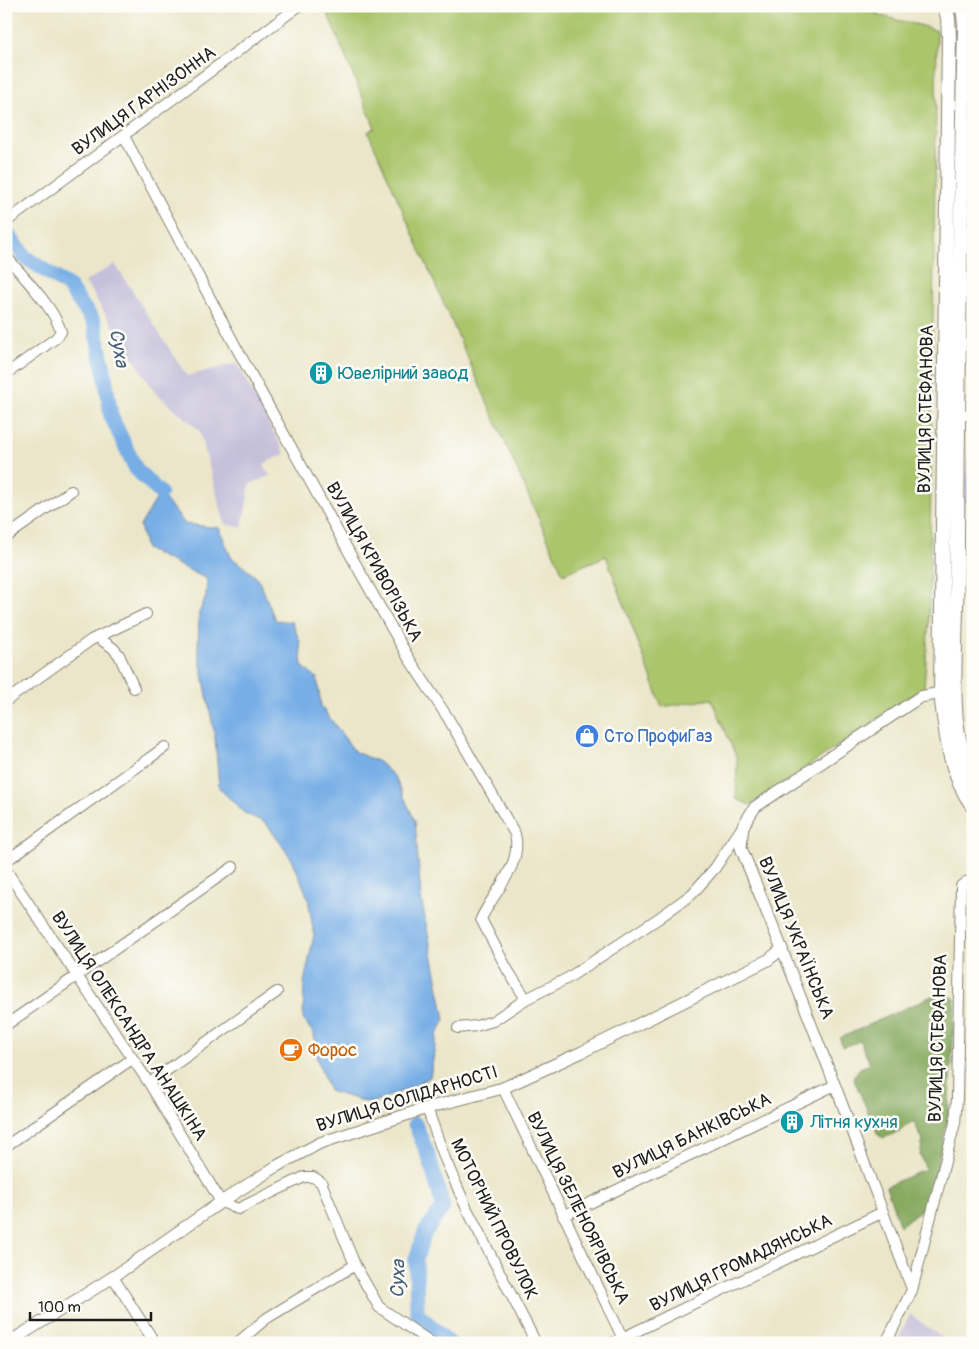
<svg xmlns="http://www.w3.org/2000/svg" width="979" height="1349" viewBox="0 0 979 1349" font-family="Pangolin,sans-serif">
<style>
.industrial{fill:#c5c0da}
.green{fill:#aac56c;stroke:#637044}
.forest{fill:#87aa60;stroke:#52633e}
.water{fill:#77aee6;stroke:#4a6581}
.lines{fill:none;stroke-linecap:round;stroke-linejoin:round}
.river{stroke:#77aee6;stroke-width:15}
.minor-casing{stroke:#848172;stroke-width:12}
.tertiary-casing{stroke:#848172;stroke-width:13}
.secondary-casing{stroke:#848172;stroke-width:16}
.minor{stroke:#fff;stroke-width:10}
.tertiary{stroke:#fff;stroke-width:11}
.secondary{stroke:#fff;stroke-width:14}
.rail{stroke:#1c1c1c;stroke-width:2.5;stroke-dasharray:8 4;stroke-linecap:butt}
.labels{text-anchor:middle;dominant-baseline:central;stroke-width:5;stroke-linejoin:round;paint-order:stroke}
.street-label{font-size:18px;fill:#1c1c1c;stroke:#fdfcf7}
.culture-label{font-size:18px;fill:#0d838f;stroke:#fdfcf7;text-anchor:start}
.shop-label{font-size:18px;fill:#366cbe;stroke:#fdfcf7;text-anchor:start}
.food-label{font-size:18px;fill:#c56008;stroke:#fdfcf7;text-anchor:start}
.water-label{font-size:19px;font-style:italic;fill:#455e77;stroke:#fdfcf7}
</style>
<rect width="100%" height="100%" fill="#fdfcf7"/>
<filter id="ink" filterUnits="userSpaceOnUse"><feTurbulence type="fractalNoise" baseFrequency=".02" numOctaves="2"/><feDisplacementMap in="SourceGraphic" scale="10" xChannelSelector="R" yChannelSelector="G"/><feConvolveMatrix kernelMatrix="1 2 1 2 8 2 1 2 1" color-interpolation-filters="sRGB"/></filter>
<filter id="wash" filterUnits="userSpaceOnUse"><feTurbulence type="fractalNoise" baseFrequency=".0096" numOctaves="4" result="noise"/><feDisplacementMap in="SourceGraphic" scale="20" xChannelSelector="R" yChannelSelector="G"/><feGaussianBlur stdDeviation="1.12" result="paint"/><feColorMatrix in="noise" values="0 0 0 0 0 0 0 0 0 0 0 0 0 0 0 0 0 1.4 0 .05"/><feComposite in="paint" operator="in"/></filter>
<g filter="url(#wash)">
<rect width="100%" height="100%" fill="#ebe6c9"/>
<!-- industrial -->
<path class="industrial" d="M 115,264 L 187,376 L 237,363 L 285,454 L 263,464 L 270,476 L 250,484 L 242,528 L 225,524 L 199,430 L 155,392 L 85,282 Z
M 973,431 L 973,504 L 964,503 L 970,432 Z
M 910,1314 L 949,1343 L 896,1343 Z"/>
<!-- green -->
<path class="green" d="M 334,6 L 878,6 L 877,15 L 927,27 L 937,31 L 929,621 L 924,688 L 750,805 L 736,799 L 737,759 L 712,699 L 662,707 L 606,556 L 563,574 L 368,132 L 375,128 L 327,12 Z"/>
<!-- forest -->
<path class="forest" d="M 943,991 L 955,999 L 948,1118 L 928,1204 L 900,1226 L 886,1186 L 926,1169 L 920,1155 L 923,1140 L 913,1121 L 900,1131 L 884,1138 L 878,1135 L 853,1077 L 860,1068 L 870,1064 L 860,1041 L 842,1047 L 840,1038 Z"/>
<!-- water -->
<path class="water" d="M 160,493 L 185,524 L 219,528 L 231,557 L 256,577 L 262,587 L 275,620 L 292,622 L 300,642 L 302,666 L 317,678 L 321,706 L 355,752 L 379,762 L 395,777 L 415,821 L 421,898 L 445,1019 L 437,1035 L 430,1077 L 405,1090 L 370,1103 L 329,1091 L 317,1059 L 314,1034 L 303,1019 L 304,983 L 314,935 L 308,898 L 293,861 L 266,823 L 244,813 L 219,788 L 215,737 L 198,649 L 199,613 L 206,597 L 207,579 L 146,549 L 140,526 Z"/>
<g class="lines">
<!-- river -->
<path class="river" d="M 6,231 L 25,257 L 68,286 L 94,322 L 105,375 L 111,416 L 136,469 L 160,493
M 415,1124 L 429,1157 L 443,1207 L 425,1232 L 416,1259 L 417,1313 L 449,1343"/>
</g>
</g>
<g filter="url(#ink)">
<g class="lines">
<!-- minor casing -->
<g class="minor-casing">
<path id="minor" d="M 124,136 L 236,347 L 355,563 L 408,657 L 448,718 L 515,834 C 523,866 493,892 481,919 L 507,969 L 526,999
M 6,222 L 299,6
M 6,256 C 22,276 55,308 61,332 L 56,338 L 6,374
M 958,414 L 973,416
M 6,537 L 71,491
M 97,637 L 113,648 L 119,655 L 134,688
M 6,701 L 91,640 L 146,614
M 6,861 L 165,747
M 6,870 L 149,1083 L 221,1202 L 238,1209 L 304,1177 L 313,1177 L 321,1182 L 355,1265 L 379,1307 L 432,1343
M 782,949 L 835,1085 L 912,1289
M 6,1025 L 233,867
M 458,1028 L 476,1026 L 493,1021 L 526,999 L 568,978 L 659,918 L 692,894 L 715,868 L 743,826
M 149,1083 L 277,992
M 503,1088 L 625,1343
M 427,1108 L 445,1159 L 467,1209 L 536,1343
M 6,1146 L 132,1059
M 563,1216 L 835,1085
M 113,1277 L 155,1343
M 237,1343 L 267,1318 L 355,1265
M 612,1343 L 883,1212
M 886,1343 L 912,1290 L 955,1123 L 957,1098 L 961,886 L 966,882 L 973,881"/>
</g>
<!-- tertiary casing -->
<g class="tertiary-casing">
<path id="tertiary" d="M 8,1343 L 113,1277 L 221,1202 L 277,1166 L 320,1143 L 427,1108 L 503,1088 L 582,1052 L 768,960 L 782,949 L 741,848 L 743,826 L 755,807 L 920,697 L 941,693"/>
</g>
<!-- secondary casing -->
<g class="secondary-casing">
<path id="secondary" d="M 945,6 L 948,18 L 949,36 L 941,693 C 946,733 949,773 973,806
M 963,6 L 965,24 C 961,198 958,372 957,546 C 957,579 956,612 955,645 C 954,690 951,738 973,779"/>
</g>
<!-- minor -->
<use href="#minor" class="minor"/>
<!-- tertiary -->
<use href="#tertiary" class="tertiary"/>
<!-- secondary -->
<use href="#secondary" class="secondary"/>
<!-- rail -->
<path class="rail" d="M 970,1343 L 973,1334"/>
</g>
</g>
<!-- icons -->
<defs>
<g id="building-disc" transform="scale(1.25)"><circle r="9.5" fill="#0f9aa8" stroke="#fdfcf7"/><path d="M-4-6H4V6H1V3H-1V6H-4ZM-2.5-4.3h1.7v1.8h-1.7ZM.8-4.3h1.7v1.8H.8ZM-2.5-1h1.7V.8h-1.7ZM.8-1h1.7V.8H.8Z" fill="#fff"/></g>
<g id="shop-disc" transform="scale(1.25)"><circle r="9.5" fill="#3f7fe0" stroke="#fdfcf7"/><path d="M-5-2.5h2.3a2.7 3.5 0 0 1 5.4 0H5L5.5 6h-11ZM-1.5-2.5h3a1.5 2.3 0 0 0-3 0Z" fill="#fff"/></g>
<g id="cafe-disc" transform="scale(1.25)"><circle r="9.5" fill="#e8710a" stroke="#fdfcf7"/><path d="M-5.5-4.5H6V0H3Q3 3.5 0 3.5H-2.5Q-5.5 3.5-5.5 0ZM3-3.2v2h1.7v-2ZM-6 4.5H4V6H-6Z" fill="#fff"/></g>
</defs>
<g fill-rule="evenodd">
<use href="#building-disc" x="321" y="373"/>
<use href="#shop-disc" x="587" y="736"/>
<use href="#cafe-disc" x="291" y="1050"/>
<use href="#building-disc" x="792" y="1122"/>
</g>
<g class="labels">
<!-- street labels -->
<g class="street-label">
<text transform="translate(144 101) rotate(-36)">ВУЛИЦЯ ГАРНІЗОННА</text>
<text transform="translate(926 409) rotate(-89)">ВУЛИЦЯ СТЕФАНОВА</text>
<text transform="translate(374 562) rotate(61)">ВУЛИЦЯ КРИВОРІЗЬКА</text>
<text transform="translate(796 938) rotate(68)">ВУЛИЦЯ УКРАЇНСЬКА</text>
<text transform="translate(129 1026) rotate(57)">ВУЛИЦЯ ОЛЕКСАНДРА АНАШКІНА</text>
<text transform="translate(938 1038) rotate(-88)">ВУЛИЦЯ СТЕФАНОВА</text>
<text transform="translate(407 1099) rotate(-17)">ВУЛИЦЯ СОЛІДАРНОСТІ</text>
<text transform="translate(692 1136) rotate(-26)">ВУЛИЦЯ БАНКІВСЬКА</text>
<text transform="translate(578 1208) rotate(64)">ВУЛИЦЯ ЗЕЛЕНОЯРІВСЬКА</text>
<text transform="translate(494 1219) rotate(64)">МОТОРНИЙ ПРОВУЛОК</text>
<text transform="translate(741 1263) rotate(-26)">ВУЛИЦЯ ГРОМАДЯНСЬКА</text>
</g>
<!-- culture labels -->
<g class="culture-label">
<text x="338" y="373">Ювелірний завод</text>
<text x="810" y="1122">Літня кухня</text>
</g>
<!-- shop labels -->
<g class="shop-label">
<text x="604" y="736">Сто ПрофиГаз</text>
</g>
<!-- food labels -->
<g class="food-label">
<text x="308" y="1050">Форос</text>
</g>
<!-- water labels -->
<g class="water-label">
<text transform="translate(119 348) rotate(80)">Суха</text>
<text transform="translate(398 1279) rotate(-88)">Суха</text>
</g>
</g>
<!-- margin -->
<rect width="979" height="1349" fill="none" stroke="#fdfcf7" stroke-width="25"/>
<!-- scale -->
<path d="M30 1312v8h121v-8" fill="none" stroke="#1c1c1c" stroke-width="2.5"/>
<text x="38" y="1312" font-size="15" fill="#1c1c1c" stroke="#fdfcf7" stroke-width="4" paint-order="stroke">100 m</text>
</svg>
